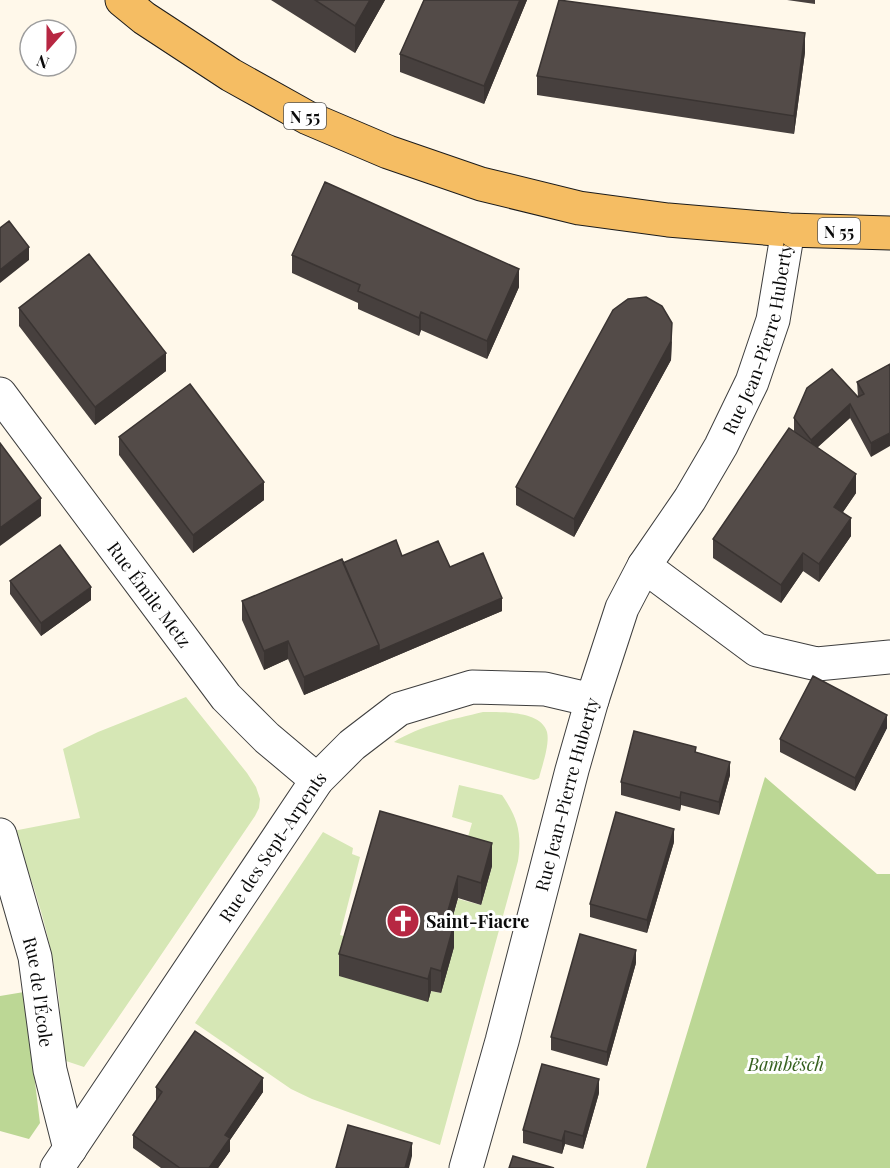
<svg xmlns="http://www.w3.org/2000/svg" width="890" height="1168" viewBox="0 0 890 1168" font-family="'Playfair Display',serif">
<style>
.green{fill:#d6e7b5}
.forest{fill:#bcd795}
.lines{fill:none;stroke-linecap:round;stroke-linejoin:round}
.minor-casing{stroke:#3e3e3e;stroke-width:35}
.major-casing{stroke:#1c1c1c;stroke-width:35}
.minor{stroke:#fff;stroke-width:33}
.major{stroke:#f5bd63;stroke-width:33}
.wall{fill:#47403e}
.shaded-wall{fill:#3a3432}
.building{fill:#534b48;stroke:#3a3432;stroke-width:1.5}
.labels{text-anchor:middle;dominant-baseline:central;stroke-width:6;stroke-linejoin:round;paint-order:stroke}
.shield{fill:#fff;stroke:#545454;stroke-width:1.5}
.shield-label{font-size:16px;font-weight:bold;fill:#0b0b0b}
.street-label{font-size:18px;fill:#0b0b0b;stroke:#fff}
.poi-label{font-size:18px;font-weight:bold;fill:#0b0b0b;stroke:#fff;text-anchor:start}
.park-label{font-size:18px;font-style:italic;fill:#35601e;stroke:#fff}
</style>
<rect width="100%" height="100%" fill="#fff8ea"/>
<!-- green -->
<path class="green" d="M 186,697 L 247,773 L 256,787 L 260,799 L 259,808 L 255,816 C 198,900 142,984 84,1067 L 60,1059 C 60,1040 61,1019 59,999 C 52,941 35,885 13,831 L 80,818 L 63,749 L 98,732 Z
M 483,712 C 499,712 541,710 547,732 C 550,744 542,766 539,778 L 534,780 L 394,742 C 419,726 454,719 483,712 Z
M 459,785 L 502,795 C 518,818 522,834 518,861 L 440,1145 L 312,1099 L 291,1089 L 195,1023 L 323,832 L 353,848 L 352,854 L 360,857 L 340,935 L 350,938 L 431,991 L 441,993 L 445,944 L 458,899 L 481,905 L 492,866 L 462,857 L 472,823 L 452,817 Z"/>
<!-- forest -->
<path class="forest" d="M 765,777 L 877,874 L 890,874 L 890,1168 L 646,1168 Z
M 24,992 L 40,1123 L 29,1139 L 0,1131 L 0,996 Z"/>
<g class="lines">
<!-- minor casing -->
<g class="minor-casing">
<g id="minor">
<path id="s1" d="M 0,394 L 226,697 L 267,738 L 317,780"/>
<path d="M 644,566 L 757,650 L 817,664 L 890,657"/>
<path id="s2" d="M 0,835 L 35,957 L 50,1070 L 70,1149"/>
<path id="s3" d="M 57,1168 L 317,780 L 352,745 L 399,709 L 472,687 L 545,689 L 592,700"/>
<path id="s4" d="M 466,1168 L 502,1041 L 572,770 L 592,700 L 622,608 L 644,566 L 690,499 L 721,446 L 752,382 L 773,320 L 788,230"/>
</g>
</g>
<!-- major casing -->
<g class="major-casing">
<path id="major" d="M 122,0 L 144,18 L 231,75 L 308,118 L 388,152 L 481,184 L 579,208 L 668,220 L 788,230 L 890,233"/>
</g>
<!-- minor -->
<use href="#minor" class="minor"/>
<!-- major -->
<use href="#major" class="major"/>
</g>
<!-- wall -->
<path class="wall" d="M 271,0 L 385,0 L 355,53 Z
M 424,0 L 527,0 L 484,104 L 400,72 L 400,54 Z
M 787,0 L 815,0 L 815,4 Z
M 805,52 L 794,134 L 537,95 L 537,76 Z
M 292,255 L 519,287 L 487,359 L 421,330 L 419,336 L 358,309 L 358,303 L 292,273 Z
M 19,308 L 166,371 L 95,425 L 19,326 Z
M 672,341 L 671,360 L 574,537 L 516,505 L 516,487 Z
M 890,364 L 871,457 L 850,418 L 817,448 L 856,493 L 843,512 L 851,536 L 819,582 L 803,571 L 781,603 L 713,558 L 713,539 L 796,433 L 794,431 L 794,418 L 858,397 L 857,382 Z
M 119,437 L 264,500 L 193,553 L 119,455 Z
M 402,556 L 450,567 L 502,611 L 304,695 L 288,659 L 264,670 L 242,620 L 242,601 L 343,563 Z
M 10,581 L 91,600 L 41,636 L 10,594 Z
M 887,728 L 855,791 L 780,752 L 780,739 Z
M 696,753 L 730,775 L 719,815 L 681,805 L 680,811 L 621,795 L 621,782 Z
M 380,811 L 492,866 L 481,905 L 458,898 L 451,923 L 454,947 L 441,993 L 431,991 L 428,1002 L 339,976 L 339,954 Z
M 674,842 L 647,933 L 590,917 L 590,904 Z
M 636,963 L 607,1066 L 551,1050 L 551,1037 Z
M 156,1087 L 263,1092 L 230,1140 L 230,1151 L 218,1168 L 161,1168 L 133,1148 L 133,1135 L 156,1101 Z
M 599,1093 L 583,1149 L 565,1144 L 562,1154 L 523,1143 L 523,1130 Z"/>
<!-- shaded-wall -->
<path class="shaded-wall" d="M 370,0 L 385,0 L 355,53 L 355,26 Z
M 520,0 L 527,0 L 484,104 L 484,86 Z
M 805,33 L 805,52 L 794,134 L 794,116 Z
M 29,247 L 29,260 L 0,283 L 0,270 Z
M 519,269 L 519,287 L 487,359 L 487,341 Z
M 421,312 L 421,330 L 419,336 L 419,318 Z
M 672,323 L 671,360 L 574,537 L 574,519 Z
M 166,353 L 166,371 L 95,425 L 95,407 Z
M 850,404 L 850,418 L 811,453 L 811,440 Z
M 890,433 L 890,446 L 871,457 L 871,443 Z
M 856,474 L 856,493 L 834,525 L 834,507 Z
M 264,482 L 264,500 L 193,553 L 193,535 Z
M 41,498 L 41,516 L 0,546 L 0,528 Z
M 851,518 L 851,536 L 819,582 L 819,564 Z
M 803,553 L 803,571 L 781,603 L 781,585 Z
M 91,587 L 91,600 L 41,636 L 41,623 Z
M 502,598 L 502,611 L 304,695 L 304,677 L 379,645 Z
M 288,641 L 288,659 L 264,670 L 264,651 Z
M 887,715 L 887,728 L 855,791 L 855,778 Z
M 730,762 L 730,775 L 719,815 L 719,802 Z
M 681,792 L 681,805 L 680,811 L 680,798 Z
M 674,829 L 674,842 L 647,933 L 647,920 Z
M 492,843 L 492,866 L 481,905 L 481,883 Z
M 458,876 L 458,898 L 445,944 L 445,921 Z
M 454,924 L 454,947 L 441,993 L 441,971 Z
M 636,950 L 636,963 L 607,1066 L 607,1052 Z
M 431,968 L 431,991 L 428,1002 L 428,979 Z
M 263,1078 L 263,1092 L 230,1140 L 230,1151 L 218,1168 L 209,1168 L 225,1135 Z
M 599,1079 L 599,1093 L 583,1149 L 583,1136 Z
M 565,1131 L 565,1144 L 562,1154 L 562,1141 Z
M 412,1143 L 412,1156 L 409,1168 L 405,1168 Z"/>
<!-- building -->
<path class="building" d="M 315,0 L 370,0 L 355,26 Z
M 424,0 L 520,0 L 484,86 L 400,54 Z
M 559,0 L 805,33 L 794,116 L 537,76 Z
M 325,182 L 519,269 L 487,341 L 421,312 L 419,318 L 358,291 L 360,285 L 292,255 Z
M 9,221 L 29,247 L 0,270 L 0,228 Z
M 89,254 L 166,353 L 95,407 L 19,308 Z
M 646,297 L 662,306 L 672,323 L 671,341 L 574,519 L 516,487 L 613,310 L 628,299 Z
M 890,364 L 890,433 L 871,443 L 850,404 L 811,440 L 794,418 L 807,388 L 832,369 L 858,397 L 864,394 L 857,382 Z
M 190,384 L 264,482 L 193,535 L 119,437 Z
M 789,428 L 856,474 L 834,507 L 851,518 L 819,564 L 803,553 L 781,585 L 713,539 Z
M 0,443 L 41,498 L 0,528 Z
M 396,540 L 402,556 L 438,541 L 450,567 L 483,553 L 502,598 L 379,651 L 379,645 L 343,563 Z
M 60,545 L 91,587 L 41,623 L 10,581 Z
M 342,559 L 379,645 L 304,677 L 288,641 L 264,651 L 242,601 Z
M 813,676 L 887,715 L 855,778 L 780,739 Z
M 634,731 L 696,747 L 695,752 L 730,762 L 719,802 L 681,792 L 680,798 L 621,782 Z
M 380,811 L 492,843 L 481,883 L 458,876 L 445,921 L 454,924 L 441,971 L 431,968 L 428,979 L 339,954 Z
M 616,812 L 674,829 L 647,920 L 590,904 Z
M 580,934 L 636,950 L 607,1052 L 551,1037 Z
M 195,1031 L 263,1078 L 225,1135 L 230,1138 L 209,1168 L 180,1168 L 133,1135 L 162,1092 L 156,1087 Z
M 542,1064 L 599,1079 L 583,1136 L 565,1131 L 562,1141 L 523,1130 Z
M 348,1125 L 412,1143 L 405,1168 L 336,1168 Z
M 513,1156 L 554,1168 L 509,1168 Z"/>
<!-- icons -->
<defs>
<g id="church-disc" transform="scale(1.725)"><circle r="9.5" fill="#b72742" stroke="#fff"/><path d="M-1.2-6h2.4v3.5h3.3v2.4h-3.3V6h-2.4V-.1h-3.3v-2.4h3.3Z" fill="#fff"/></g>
</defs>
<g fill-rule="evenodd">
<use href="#church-disc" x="403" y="921"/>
</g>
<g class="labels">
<!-- shield labels -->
<g class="shield">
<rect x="284" y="103" width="42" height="26" rx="4.5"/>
<rect x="818" y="218" width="42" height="26" rx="4.5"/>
</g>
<g class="shield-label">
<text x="305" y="116">N 55</text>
<text x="839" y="231">N 55</text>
</g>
<!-- street labels -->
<g class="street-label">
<text stroke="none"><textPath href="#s4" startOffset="886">Rue Jean-Pierre Huberty</textPath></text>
<text stroke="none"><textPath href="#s1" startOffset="250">Rue Émile Metz</textPath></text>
<text stroke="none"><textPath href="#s4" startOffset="387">Rue Jean-Pierre Huberty</textPath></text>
<text stroke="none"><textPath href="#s3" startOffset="387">Rue des Sept-Arpents</textPath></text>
<text stroke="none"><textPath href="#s2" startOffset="162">Rue de l'École</textPath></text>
</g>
<!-- poi labels -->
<g class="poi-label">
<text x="426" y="921">Saint-Fiacre</text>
</g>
<!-- park labels -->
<g class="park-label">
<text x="786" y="1064">Bambësch</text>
</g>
</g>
<!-- north arrow -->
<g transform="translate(48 48) rotate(201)"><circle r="28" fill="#ffffff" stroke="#9d9d9d" stroke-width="1.5"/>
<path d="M0-4.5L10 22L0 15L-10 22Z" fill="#b72742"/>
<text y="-9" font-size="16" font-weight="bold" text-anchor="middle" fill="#0b0b0b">N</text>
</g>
</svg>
